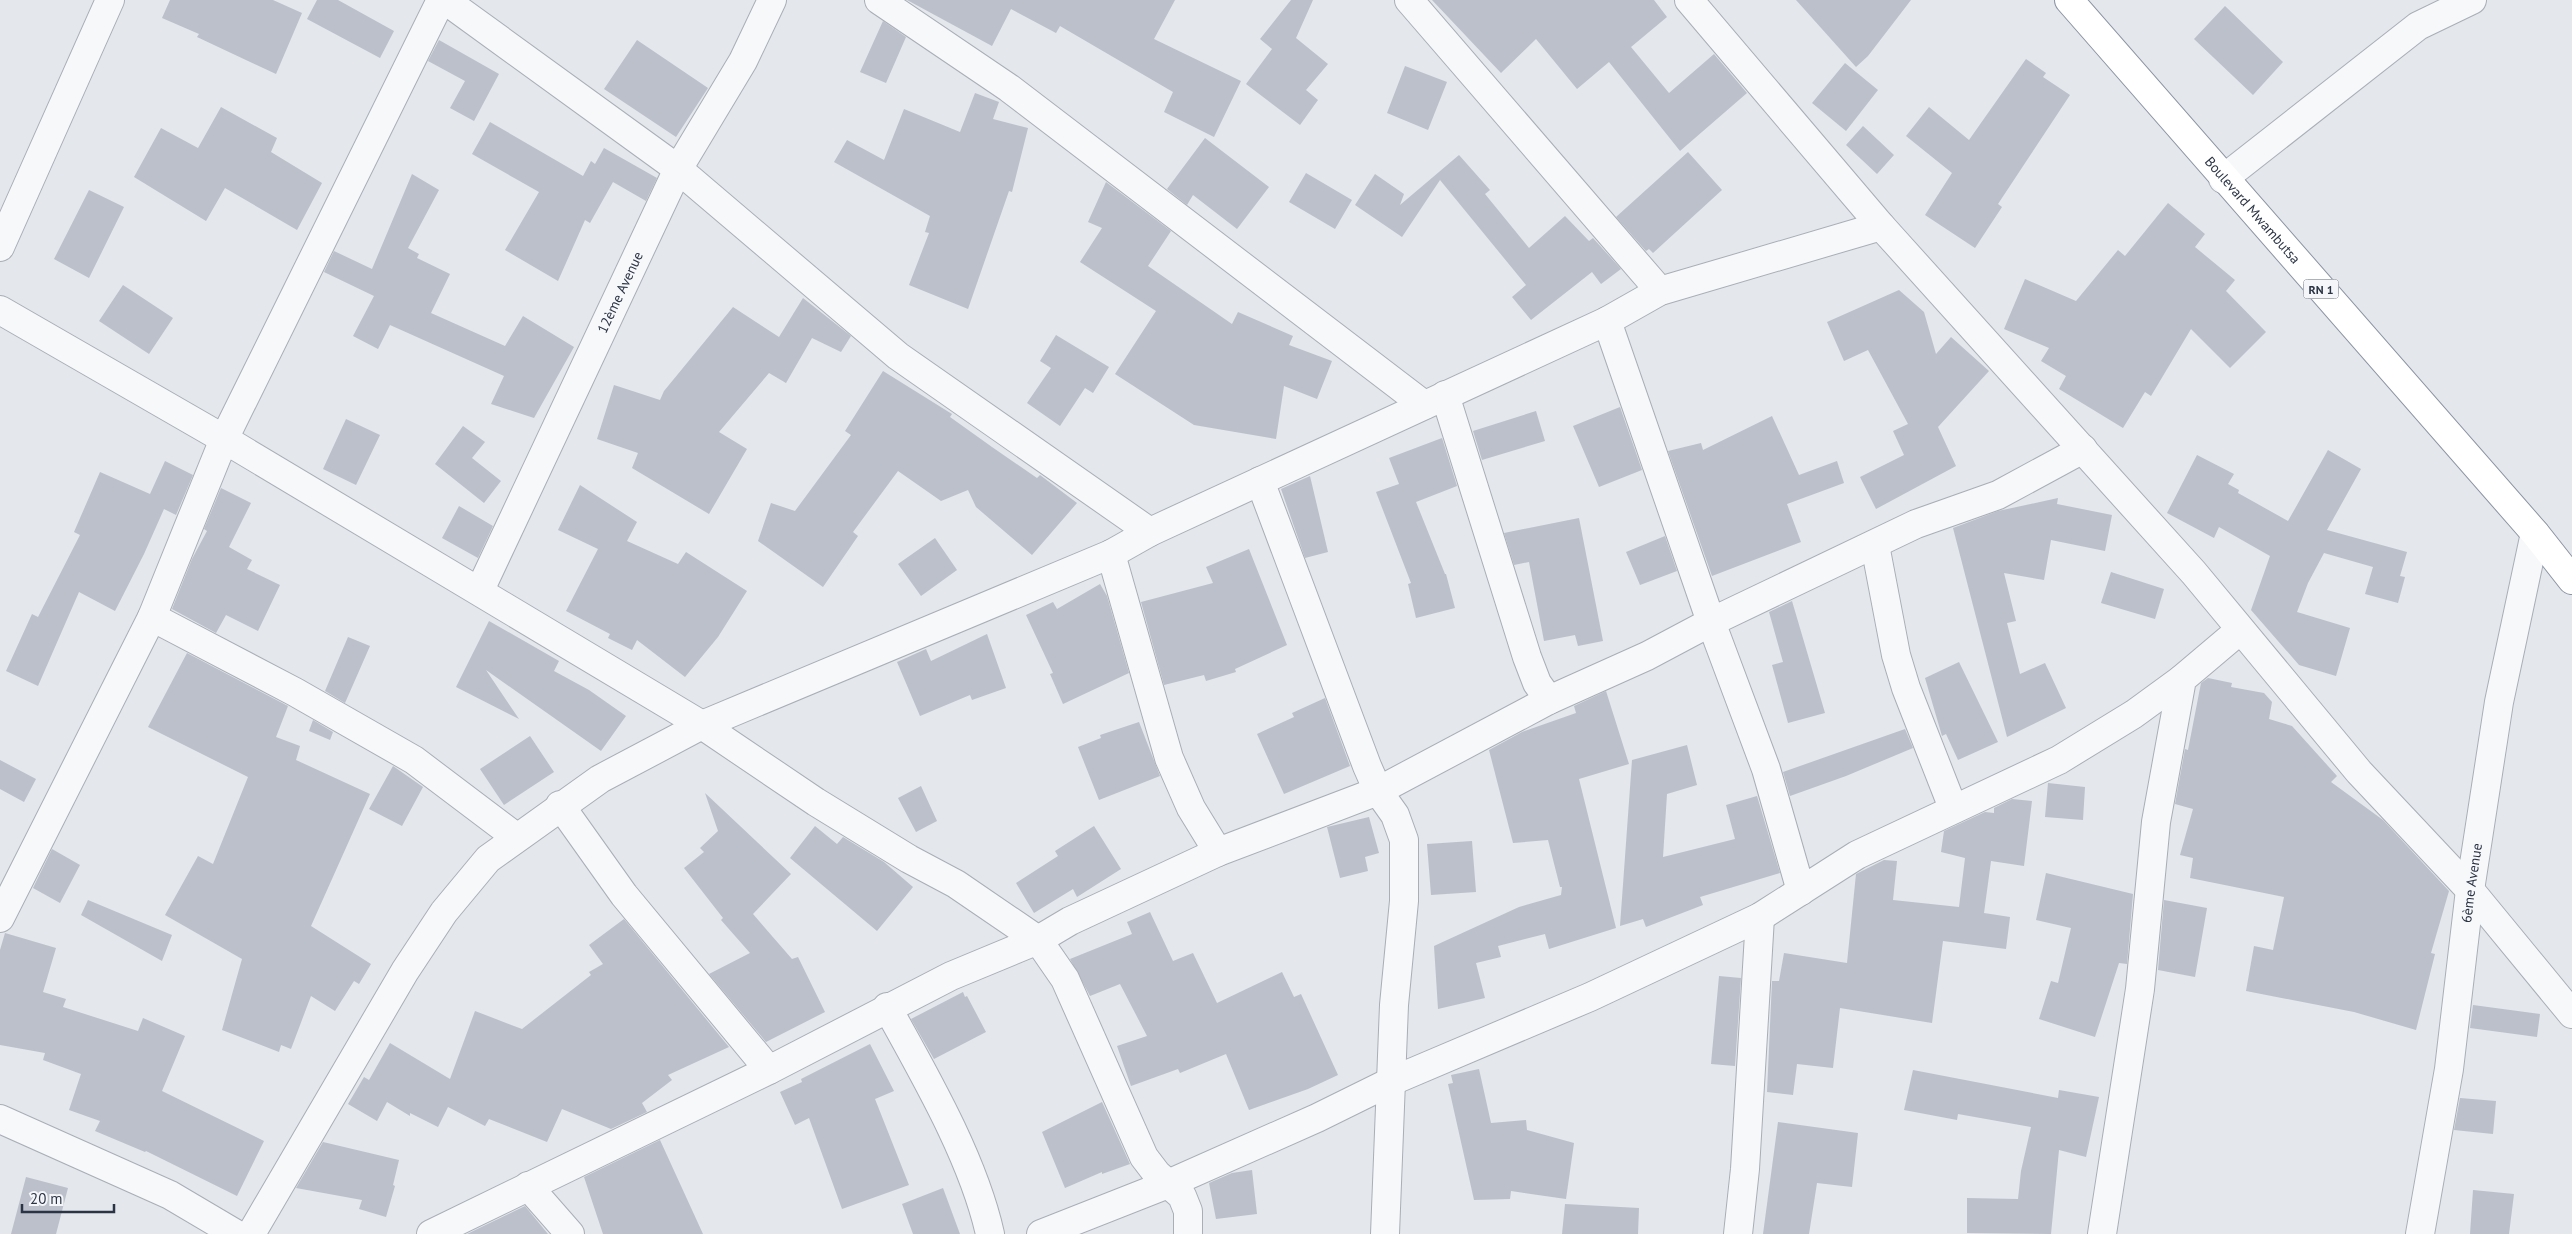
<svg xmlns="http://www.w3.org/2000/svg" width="2572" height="1234" viewBox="0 0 2572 1234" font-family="'PT Sans',sans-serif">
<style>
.building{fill:#bbc0ca}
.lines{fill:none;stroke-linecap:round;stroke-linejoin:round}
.minor-casing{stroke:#a9aeb7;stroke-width:30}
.highway-casing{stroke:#8b94a3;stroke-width:30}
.minor{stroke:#f7f8fa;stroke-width:28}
.highway{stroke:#fff;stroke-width:28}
.labels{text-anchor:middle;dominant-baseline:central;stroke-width:4;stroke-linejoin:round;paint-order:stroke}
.shield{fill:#f4f6f9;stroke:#676e7b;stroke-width:1}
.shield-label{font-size:12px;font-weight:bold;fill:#2b3445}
.street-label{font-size:14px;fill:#2b3445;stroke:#f4f6f9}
</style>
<rect width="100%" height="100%" fill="#e4e7ec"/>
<!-- building -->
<path class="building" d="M 170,0 L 273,0 L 302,13 L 276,74 L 197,37 L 199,34 L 162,18 Z
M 317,0 L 338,0 L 394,31 L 380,58 L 307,19 Z
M 907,0 L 1175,0 L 1154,39 L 1241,81 L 1214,137 L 1164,112 L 1173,92 L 1060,26 L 1056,33 L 1011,9 L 992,46 Z
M 1291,0 L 1313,0 L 1296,38 L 1328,64 L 1306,90 L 1318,100 L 1300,125 L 1246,84 L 1272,49 L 1260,39 Z
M 1432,0 L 1654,0 L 1667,17 L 1631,47 L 1669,93 L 1714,54 L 1747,93 L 1680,151 L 1609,62 L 1577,89 L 1536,39 L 1501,73 Z
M 1796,0 L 1911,0 L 1868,56 L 1856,67 Z
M 2225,6 L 2283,62 L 2253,95 L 2194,39 Z
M 883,21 L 906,37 L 886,83 L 860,72 Z
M 439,40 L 499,74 L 474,121 L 450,108 L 465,81 L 428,61 Z
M 637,40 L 708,88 L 676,137 L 604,89 Z
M 2026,59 L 2046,73 L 2043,77 L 2070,95 L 1998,204 L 2002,207 L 1975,248 L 1925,215 L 1952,173 L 1906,136 L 1929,107 L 1969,140 Z
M 1845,63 L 1878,90 L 1846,131 L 1812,103 Z
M 1405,66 L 1447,82 L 1428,130 L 1387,113 Z
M 975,93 L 999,102 L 993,119 L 1028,128 L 1012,192 L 1009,191 L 968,309 L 909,285 L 929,233 L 925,232 L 930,216 L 834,162 L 847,140 L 884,160 L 904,109 L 960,132 Z
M 221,107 L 277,138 L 271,152 L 322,183 L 297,230 L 225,188 L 206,221 L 134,177 L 161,128 L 198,148 Z
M 490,122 L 583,176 L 591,161 L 595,164 L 604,148 L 657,178 L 646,201 L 613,182 L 590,223 L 585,220 L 558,281 L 505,250 L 539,192 L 472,154 Z
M 1863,126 L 1894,155 L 1877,174 L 1846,145 Z
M 1205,138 L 1269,187 L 1237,229 L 1193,195 L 1187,205 L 1167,189 Z
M 1688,152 L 1722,190 L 1653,253 L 1649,249 L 1646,251 L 1616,217 Z
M 1459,155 L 1490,190 L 1485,194 L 1529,248 L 1565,216 L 1589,241 L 1593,238 L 1621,269 L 1601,284 L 1592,272 L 1531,320 L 1512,297 L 1526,285 L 1440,180 L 1402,237 L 1355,205 L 1375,174 L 1404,194 L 1400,205 Z
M 1306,173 L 1352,200 L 1335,229 L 1289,202 Z
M 412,174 L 439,190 L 408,248 L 419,254 L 417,258 L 450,274 L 431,313 L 505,346 L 523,316 L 574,347 L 534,418 L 491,404 L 504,376 L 390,325 L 378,349 L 353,336 L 374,296 L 324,272 L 334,251 L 372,269 Z
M 1106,182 L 1171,231 L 1148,266 L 1232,324 L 1238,312 L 1293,336 L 1289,345 L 1332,361 L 1317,399 L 1284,386 L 1276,439 L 1194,425 L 1115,374 L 1156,311 L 1080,262 L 1102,228 L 1088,222 Z
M 89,190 L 124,207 L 89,278 L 54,259 Z
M 2168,203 L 2205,234 L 2195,247 L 2235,280 L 2226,291 L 2266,332 L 2230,368 L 2191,329 L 2151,396 L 2145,392 L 2123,428 L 2059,389 L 2066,376 L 2041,361 L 2049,348 L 2004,329 L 2025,279 L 2076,301 L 2118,250 L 2125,256 Z
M 123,285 L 173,318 L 149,354 L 99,321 Z
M 1899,290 L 1924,312 L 1936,354 L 1951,337 L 1989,371 L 1938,427 L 1956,466 L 1876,509 L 1860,477 L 1904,455 L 1893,431 L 1908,424 L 1868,350 L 1844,361 L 1827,322 Z
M 803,298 L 851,336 L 841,352 L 812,338 L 786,383 L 769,373 L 719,432 L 747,449 L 709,514 L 632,468 L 638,453 L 597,439 L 614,385 L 660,400 L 664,391 L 733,307 L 779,337 Z
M 1056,335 L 1109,367 L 1093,393 L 1085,388 L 1060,426 L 1027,403 L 1051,368 L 1040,361 Z
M 883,371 L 952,414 L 950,417 L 992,447 L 1037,478 L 1040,475 L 1077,503 L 1032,555 L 976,507 L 968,490 L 941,501 L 898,471 L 853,532 L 858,536 L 823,587 L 758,541 L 771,503 L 795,511 L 851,435 L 845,431 Z
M 1620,407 L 1642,470 L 1599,487 L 1573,426 Z
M 1536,411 L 1545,441 L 1482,460 L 1473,431 Z
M 1772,416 L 1799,475 L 1837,461 L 1844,483 L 1787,504 L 1801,542 L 1712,576 L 1668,451 L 1701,443 L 1703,450 Z
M 346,419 L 380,435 L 356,485 L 323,469 Z
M 463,426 L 485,442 L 472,458 L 501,481 L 484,503 L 435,464 Z
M 1442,438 L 1457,486 L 1416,502 L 1445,574 L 1446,574 L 1455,608 L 1416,618 L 1408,584 L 1411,583 L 1376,492 L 1399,484 L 1389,458 Z
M 2328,450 L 2361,469 L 2327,530 L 2407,552 L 2400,576 L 2405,577 L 2398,603 L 2365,594 L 2373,567 L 2324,553 L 2308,583 L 2297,612 L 2350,628 L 2336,676 L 2299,665 L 2251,610 L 2270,556 L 2219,527 L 2214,538 L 2167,513 L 2197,455 L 2234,474 L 2228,484 L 2239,490 L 2238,493 L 2288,521 Z
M 165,461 L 193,475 L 176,515 L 164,509 L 144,554 L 115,611 L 79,592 L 38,686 L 6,671 L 32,614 L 38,617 L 80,535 L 74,532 L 100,472 L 150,494 Z
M 1310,476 L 1328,552 L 1305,558 L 1281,489 Z
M 580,485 L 637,522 L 627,541 L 678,564 L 686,552 L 747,591 L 718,637 L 685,677 L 637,640 L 632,650 L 608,638 L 610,634 L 566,611 L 598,549 L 558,530 Z
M 221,488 L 251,503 L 229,547 L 252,560 L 247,569 L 280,585 L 258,631 L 226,615 L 216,633 L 172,609 L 192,559 L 207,531 L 204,529 Z
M 2058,498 L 2057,504 L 2112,515 L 2105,551 L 2051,540 L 2044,580 L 2004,573 L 2016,621 L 2007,623 L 2020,674 L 2045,663 L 2066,708 L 2007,737 L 1953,528 L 1998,511 Z
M 459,506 L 493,526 L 478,558 L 442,538 Z
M 1579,518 L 1603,641 L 1578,646 L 1575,635 L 1544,641 L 1529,562 L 1514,565 L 1504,533 Z
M 1665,536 L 1677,571 L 1640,585 L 1626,552 Z
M 935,538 L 957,570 L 921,596 L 898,564 Z
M 1249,549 L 1287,645 L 1235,669 L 1236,672 L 1206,681 L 1204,675 L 1164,685 L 1141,602 L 1213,583 L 1206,567 Z
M 2111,572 L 2164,589 L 2155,619 L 2101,603 Z
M 1100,584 L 1107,596 L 1129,673 L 1063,704 L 1050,674 L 1053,673 L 1026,615 L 1053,602 L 1057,609 Z
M 1792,601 L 1825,713 L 1788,723 L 1772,665 L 1783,662 L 1769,612 Z
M 489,621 L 559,661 L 554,671 L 589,690 L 626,716 L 601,751 L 486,670 L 519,719 L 456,687 Z
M 987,634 L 1006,688 L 972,700 L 970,695 L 920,716 L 897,662 L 926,649 L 931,661 Z
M 348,637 L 370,646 L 345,703 L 325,691 Z
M 187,653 L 288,706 L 276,737 L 300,746 L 296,760 L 370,794 L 311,926 L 371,964 L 359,984 L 354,981 L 335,1011 L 311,996 L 291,1049 L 281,1045 L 279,1052 L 222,1030 L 242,959 L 165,915 L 198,856 L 213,864 L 248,777 L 148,727 Z
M 1959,662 L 1998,742 L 1958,760 L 1946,734 L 1942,736 L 1925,678 Z
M 2208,678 L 2232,683 L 2231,687 L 2264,693 L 2272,702 L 2269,719 L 2292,726 L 2337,776 L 2331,782 L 2383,820 L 2449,891 L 2431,953 L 2435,954 L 2416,1030 L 2354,1012 L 2246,991 L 2254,946 L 2273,950 L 2284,897 L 2190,878 L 2193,858 L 2180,855 L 2193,809 L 2175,804 L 2185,749 L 2188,750 L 2201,683 Z
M 1606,691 L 1629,764 L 1579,779 L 1616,928 L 1549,949 L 1545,934 L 1498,946 L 1501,957 L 1476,963 L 1485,998 L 1438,1009 L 1434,946 L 1519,907 L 1561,895 L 1562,887 L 1560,887 L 1548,840 L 1513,843 L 1489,750 L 1522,732 L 1576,713 L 1574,706 Z
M 1325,698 L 1350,766 L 1284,794 L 1257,734 L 1294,717 L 1292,713 Z
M 313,720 L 333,732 L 330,740 L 309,731 Z
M 1139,722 L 1160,776 L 1099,800 L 1078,747 L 1101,738 L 1100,735 Z
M 1905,729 L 1913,748 L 1846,776 L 1790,796 L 1783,772 Z
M 530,736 L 554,772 L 504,805 L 480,769 Z
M 1687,745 L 1697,785 L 1667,794 L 1663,857 L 1735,839 L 1726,805 L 1757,796 L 1780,873 L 1700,897 L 1703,905 L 1646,927 L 1643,919 L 1620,926 L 1632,760 Z
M 0,760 L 36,779 L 24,802 L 0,789 Z
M 393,766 L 423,787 L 402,826 L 369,809 Z
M 2048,783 L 2085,787 L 2083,820 L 2045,817 Z
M 921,786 L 937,821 L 916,832 L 898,798 Z
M 705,793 L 791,874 L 753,914 L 792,959 L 798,957 L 825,1012 L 766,1042 L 709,974 L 750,953 L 721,920 L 723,918 L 684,868 L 704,852 L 700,848 L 718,831 Z
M 2012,799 L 2032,801 L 2024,866 L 1991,861 L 1984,913 L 2010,917 L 2006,949 L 1943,941 L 1932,1023 L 1840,1008 L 1833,1068 L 1797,1064 L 1793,1095 L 1767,1092 L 1772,981 L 1779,981 L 1784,953 L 1847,963 L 1856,874 L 1884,860 L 1897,861 L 1893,900 L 1959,907 L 1965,858 L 1941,852 L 1944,831 L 1985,812 L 1994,813 L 1994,808 Z
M 1369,817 L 1379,853 L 1365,857 L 1368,871 L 1340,878 L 1327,827 Z
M 815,826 L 837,844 L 843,837 L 884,862 L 913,887 L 877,931 L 790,858 Z
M 1094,826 L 1121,869 L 1077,897 L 1073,889 L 1034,913 L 1016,883 L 1058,856 L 1055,851 Z
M 1472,841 L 1476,892 L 1431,895 L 1427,844 Z
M 52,849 L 80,865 L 60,903 L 33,888 Z
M 2046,873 L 2133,894 L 2127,964 L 2119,963 L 2095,1037 L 2039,1019 L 2051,981 L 2058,983 L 2071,928 L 2036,920 Z
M 88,900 L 172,935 L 162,961 L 81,915 Z
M 2164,900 L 2207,908 L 2195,977 L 2158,970 Z
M 1150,912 L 1173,961 L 1193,953 L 1217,1003 L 1282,972 L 1294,997 L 1301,994 L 1338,1075 L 1308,1089 L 1249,1110 L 1226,1054 L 1180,1073 L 1178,1069 L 1131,1086 L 1117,1046 L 1147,1036 L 1120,984 L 1090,996 L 1070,959 L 1132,934 L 1127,922 Z
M 624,919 L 729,1047 L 668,1075 L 672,1080 L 642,1103 L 647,1112 L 611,1129 L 562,1109 L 547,1142 L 489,1119 L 485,1126 L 448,1107 L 438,1127 L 410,1113 L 410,1116 L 387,1102 L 377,1121 L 348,1104 L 364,1077 L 369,1080 L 390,1043 L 450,1079 L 475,1011 L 522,1029 L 591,975 L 589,972 L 603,964 L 589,945 Z
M 5,933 L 56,948 L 43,992 L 66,999 L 63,1007 L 138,1031 L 143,1018 L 185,1036 L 162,1091 L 264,1141 L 237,1196 L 146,1151 L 145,1152 L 95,1131 L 100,1121 L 69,1110 L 81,1074 L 43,1060 L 45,1053 L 0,1045 L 0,950 Z
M 1719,976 L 1741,978 L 1735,1066 L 1711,1064 Z
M 963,992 L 965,997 L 967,996 L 986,1032 L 934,1059 L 911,1019 Z
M 2473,1005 L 2540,1014 L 2537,1037 L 2470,1028 Z
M 870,1044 L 894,1091 L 875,1099 L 909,1185 L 842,1209 L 809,1118 L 795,1125 L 780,1092 L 802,1082 L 801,1079 Z
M 1479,1069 L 1491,1123 L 1526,1120 L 1527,1130 L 1574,1143 L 1566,1199 L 1511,1191 L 1510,1199 L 1474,1200 L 1448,1084 L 1453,1083 L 1451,1075 Z
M 1913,1070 L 2058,1098 L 2059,1090 L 2099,1097 L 2086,1157 L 2059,1150 L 2051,1234 L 1967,1233 L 1967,1198 L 2018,1199 L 2021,1171 L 2031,1127 L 1958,1114 L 1957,1120 L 1904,1110 Z
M 2460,1098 L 2496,1101 L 2493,1134 L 2454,1130 Z
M 1102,1102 L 1130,1164 L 1102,1174 L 1102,1172 L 1065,1188 L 1042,1132 Z
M 1778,1122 L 1858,1133 L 1852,1187 L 1817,1183 L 1809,1234 L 1763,1234 Z
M 660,1140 L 703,1234 L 603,1234 L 584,1177 Z
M 323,1142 L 399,1160 L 393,1185 L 395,1186 L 386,1217 L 359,1209 L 362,1200 L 296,1188 Z
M 1252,1170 L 1257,1214 L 1216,1219 L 1209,1183 L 1232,1173 Z
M 26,1177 L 68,1188 L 56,1234 L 11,1234 Z
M 943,1188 L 960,1234 L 913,1234 L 902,1204 Z
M 2473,1190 L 2514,1194 L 2509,1234 L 2470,1234 Z
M 1565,1204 L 1639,1208 L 1638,1234 L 1562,1234 Z
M 525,1206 L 548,1234 L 467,1234 Z"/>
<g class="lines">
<!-- minor casing -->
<g class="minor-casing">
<g id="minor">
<path d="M 445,0 L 678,169 L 898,356 L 1150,532"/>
<path d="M 879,0 L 1009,88 L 1424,405"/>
<path d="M 1409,0 L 1660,291"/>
<path d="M 1689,0 L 1881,226 L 2194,573 L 2359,772 L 2470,890 L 2572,1014"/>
<path d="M 2223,179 L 2418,26 L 2472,0"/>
<path d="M 0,247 L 110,0"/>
<path d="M 0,310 L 224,439 L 702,725 L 816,802 L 909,859 L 956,884 L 1038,940 L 1065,979 L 1144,1157 L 1157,1174 L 1182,1196 L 1188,1211 L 1188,1234"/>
<path d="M 1607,321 L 1711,622 L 1766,769 L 1801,891"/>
<path d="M 1445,395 L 1527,657 L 1537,683 L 1549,700"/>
<path d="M 1260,481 L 1367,766 L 1378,791 L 1395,815 L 1404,840 L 1404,901 L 1394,1005 L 1385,1234"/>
<path d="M 1875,545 L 1896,655 L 1906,688 L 1953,808"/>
<path d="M 1111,554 L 1169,758 L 1191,808 L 1218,852"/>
<path id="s1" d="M 480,590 L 678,169 L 743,61 L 772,0"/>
<path d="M 152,617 L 295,692 L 414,760 L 516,837"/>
<path d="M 560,805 L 624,895 L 769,1070"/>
<path d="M 0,918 L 152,617 L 224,439 L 441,0"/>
<path d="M 887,1007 C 925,1076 973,1158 990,1234"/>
<path d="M 0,1119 L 170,1195 L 236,1234"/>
<path d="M 528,1186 L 570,1234"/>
<path d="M 251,1234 L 405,971 L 444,912 L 488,859 L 600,779 L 702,725 L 1111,554 L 1150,532 L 1607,321 L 1660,291 L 1881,226"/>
<path d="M 431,1234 L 769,1070 L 951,976 L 1038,940 L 1070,921 L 1218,852 L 1378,791 L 1549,700 L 1647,656 L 1711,622 L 1916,524 L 1998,495 L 2083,449"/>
<path d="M 1041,1234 L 1168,1184 L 1317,1118 L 1392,1081 L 1590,997 L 1760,917 L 1857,855 L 2059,760 L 2134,714 L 2182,679"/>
<path d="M 1738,1234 L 1745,1169 L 1760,917"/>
<path d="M 2102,1234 L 2140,989 L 2156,822 L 2182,679 L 2240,630"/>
<path id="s2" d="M 2420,1234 L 2449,1069 L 2470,890 L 2499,702 L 2535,533"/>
</g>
</g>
<!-- highway casing -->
<g class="highway-casing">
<g id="highway">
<path id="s3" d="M 2069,0 L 2535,533 L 2572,580"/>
</g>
</g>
<!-- minor -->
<use href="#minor" class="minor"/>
<!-- highway -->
<use href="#highway" class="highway"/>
</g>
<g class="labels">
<!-- shield labels -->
<rect class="shield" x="2303.5" y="279.5" width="35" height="19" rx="4"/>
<g class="shield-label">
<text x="2321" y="289">RN 1</text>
</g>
<!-- street labels -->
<g class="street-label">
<text stroke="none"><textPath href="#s3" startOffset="279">Boulevard Mwambutsa</textPath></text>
<text stroke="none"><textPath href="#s1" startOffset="329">12ème Avenue</textPath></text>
<text stroke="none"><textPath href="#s2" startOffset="355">6ème Avenue</textPath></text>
</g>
</g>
<!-- scale -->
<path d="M22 1204v8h92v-8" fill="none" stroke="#2b3445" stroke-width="2.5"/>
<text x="30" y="1204" font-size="15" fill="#2b3445" stroke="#f4f6f9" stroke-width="4" paint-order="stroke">20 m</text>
</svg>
